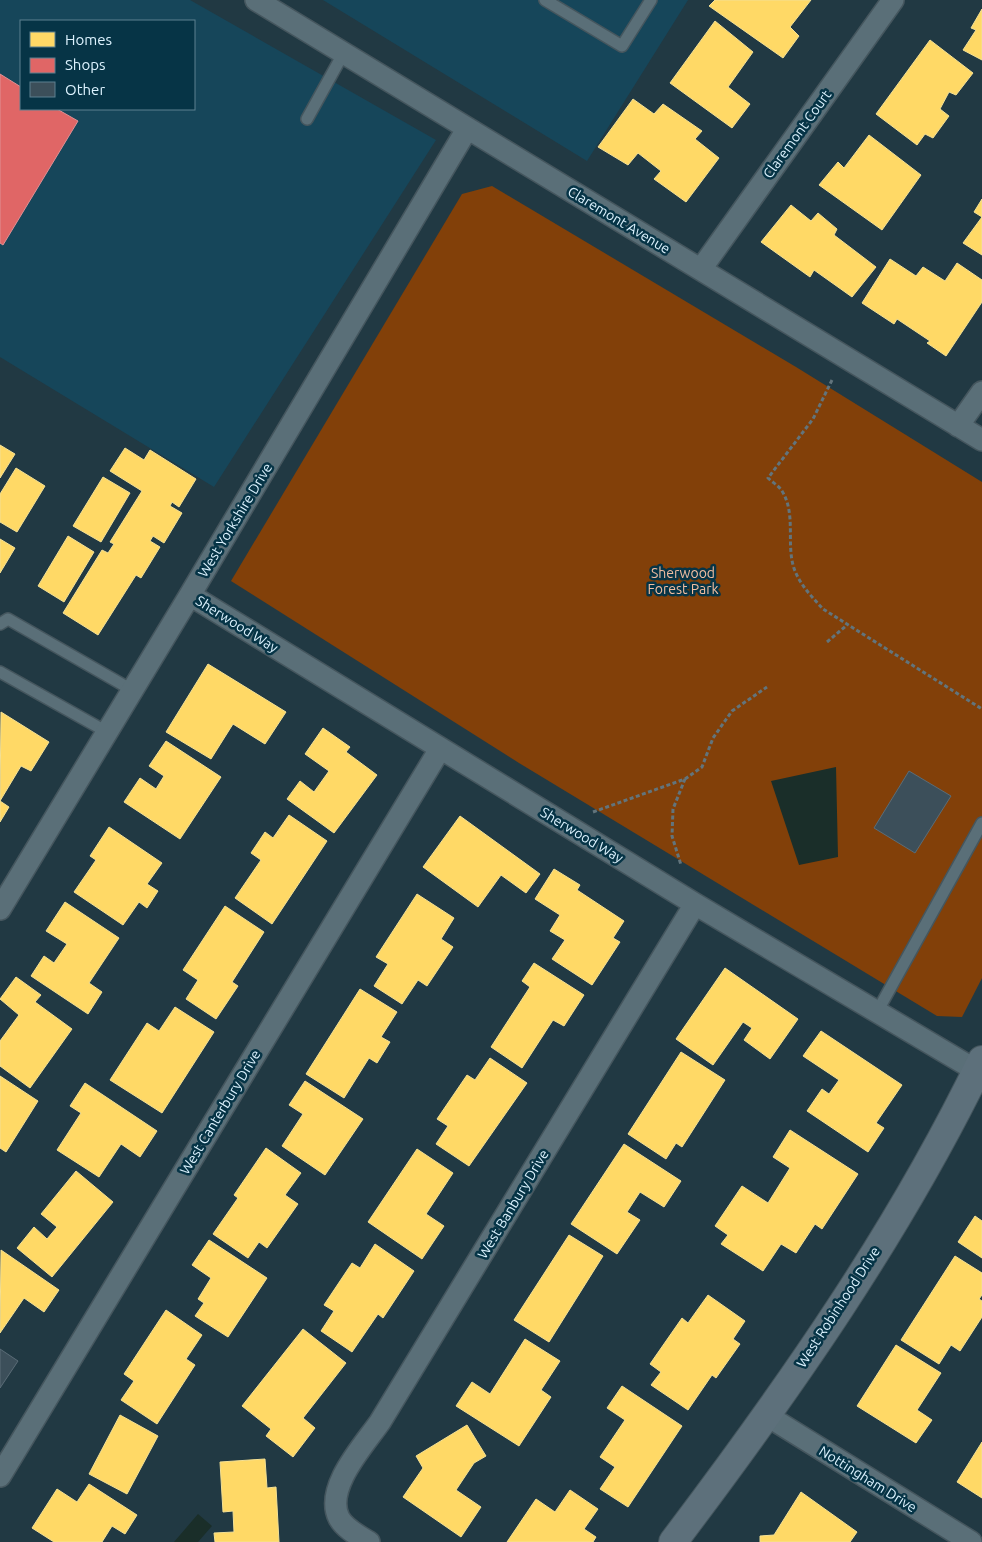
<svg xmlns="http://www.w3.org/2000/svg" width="982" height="1542" viewBox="0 0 982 1542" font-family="Ubuntu,sans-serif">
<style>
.built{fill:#16465a;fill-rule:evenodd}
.green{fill:#824009}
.water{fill:#1a2e29}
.homes{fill:#ffd966;stroke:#f4e094}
.shops{fill:#e06666;stroke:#df9094}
.building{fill:#3c4f5a;stroke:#5a6c77}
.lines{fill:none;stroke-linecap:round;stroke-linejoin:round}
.lane-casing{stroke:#45565e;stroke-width:14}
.street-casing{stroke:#45565e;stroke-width:24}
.secondary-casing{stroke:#45565e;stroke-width:30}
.path{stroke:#62747c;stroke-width:3;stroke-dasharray:4 2.5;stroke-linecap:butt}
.lane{stroke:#5a6f78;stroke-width:11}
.street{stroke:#5a6f78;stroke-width:21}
.secondary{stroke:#5d707b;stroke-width:28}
.labels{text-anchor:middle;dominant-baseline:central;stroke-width:5;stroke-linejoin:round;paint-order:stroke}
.street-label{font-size:14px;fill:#dcf2fe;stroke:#063446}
.park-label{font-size:14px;fill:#f2bea1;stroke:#063446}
</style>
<rect width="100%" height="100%" fill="#213943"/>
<!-- built -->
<path class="built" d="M 0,0 L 190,0 L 436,140 L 214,487 L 0,357 ZM 21,21 L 194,21 L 194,109 L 21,109 Z
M 323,0 L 688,0 L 587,161 Z"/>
<!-- green -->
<path class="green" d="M 492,186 L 796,367 L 982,482 L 982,978 L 962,1017 L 937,1016 L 519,763 L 231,581 L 462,194 Z"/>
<!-- water -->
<path class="water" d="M 836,767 L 838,857 L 799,865 L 771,781 Z
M 198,1514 L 212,1526 L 198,1542 L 174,1542 Z"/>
<!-- homes -->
<path class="homes" d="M 715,0 L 811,0 L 790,27 L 799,36 L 783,58 L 709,6 Z
M 982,9 L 982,60 L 963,50 L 976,30 L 971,28 Z
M 715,21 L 753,52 L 728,87 L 750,104 L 732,128 L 670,83 Z
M 930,40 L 973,73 L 956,95 L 949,92 L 940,109 L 949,116 L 933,138 L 925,134 L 917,145 L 876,114 Z
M 633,99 L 654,114 L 663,104 L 702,131 L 695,139 L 719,158 L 686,202 L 654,179 L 661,171 L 638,153 L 628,165 L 598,147 Z
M 869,135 L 921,175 L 882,230 L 819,185 L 838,162 L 844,168 Z
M 982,199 L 982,255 L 963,243 L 982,217 L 974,212 Z
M 791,205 L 811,221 L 818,213 L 837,229 L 834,235 L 876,267 L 852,297 L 814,270 L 810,277 L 761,242 Z
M 890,259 L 916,276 L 923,267 L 945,281 L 957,263 L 982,280 L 982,302 L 946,356 L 927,343 L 930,341 L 897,319 L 894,324 L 862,303 Z
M 0,445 L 15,454 L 0,478 Z
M 125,448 L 144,460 L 150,450 L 196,479 L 179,507 L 172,502 L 170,506 L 182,513 L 164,543 L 153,536 L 150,541 L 160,547 L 141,578 L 136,575 L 98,635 L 63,613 L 102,550 L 108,553 L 114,544 L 110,542 L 142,491 L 110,471 Z
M 16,468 L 45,486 L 17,532 L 0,522 L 0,494 Z
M 103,477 L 130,493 L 101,542 L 73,526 Z
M 68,536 L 94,552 L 64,602 L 38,586 Z
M 0,539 L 15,548 L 0,573 Z
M 208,664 L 286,712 L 265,744 L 233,724 L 211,759 L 166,732 Z
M 1,712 L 49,742 L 31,771 L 21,766 L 0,801 Z
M 323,728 L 350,747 L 346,752 L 377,775 L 334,833 L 287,799 L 300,781 L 314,792 L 329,771 L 305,754 Z
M 166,741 L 221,777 L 180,839 L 124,802 L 140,778 L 156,789 L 164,776 L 149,766 Z
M 0,801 L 9,807 L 0,822 Z
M 289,815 L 327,841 L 272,924 L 235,898 L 261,860 L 251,853 L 265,832 L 273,838 Z
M 460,816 L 540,874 L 526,893 L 501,875 L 478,907 L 423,867 Z
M 109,827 L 162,863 L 147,884 L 158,891 L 147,908 L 139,902 L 123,925 L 74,892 L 96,860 L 90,856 Z
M 554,869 L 580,885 L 577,890 L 624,921 L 613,938 L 620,942 L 592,985 L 552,959 L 565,940 L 550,931 L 560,915 L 535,899 Z
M 417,894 L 454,918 L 441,939 L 453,947 L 427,986 L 418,980 L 402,1004 L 374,986 L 388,964 L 376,957 Z
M 65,902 L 119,938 L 89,983 L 102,992 L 88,1014 L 31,976 L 44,956 L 54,963 L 67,944 L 46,931 Z
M 225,906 L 264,932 L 232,982 L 238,986 L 216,1019 L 186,999 L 198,980 L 183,970 Z
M 534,963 L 584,995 L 564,1026 L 553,1020 L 522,1068 L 491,1047 L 530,987 L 522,981 Z
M 725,968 L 798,1019 L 770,1059 L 744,1040 L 752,1028 L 743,1022 L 713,1065 L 676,1039 Z
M 16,977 L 41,995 L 35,1002 L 72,1029 L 30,1088 L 0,1066 L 0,1041 L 19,1015 L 0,999 Z
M 360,989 L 397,1012 L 381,1037 L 390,1042 L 377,1063 L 369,1058 L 344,1098 L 306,1074 Z
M 175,1007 L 214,1032 L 162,1113 L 110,1080 L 147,1023 L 159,1031 Z
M 821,1031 L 902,1085 L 876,1123 L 884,1128 L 868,1152 L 807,1111 L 822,1089 L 829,1094 L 839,1080 L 803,1056 Z
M 681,1052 L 725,1080 L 682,1147 L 676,1143 L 666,1159 L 628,1134 Z
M 490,1058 L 527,1083 L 469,1166 L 436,1144 L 448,1126 L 437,1119 L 467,1075 L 475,1080 Z
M 0,1076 L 38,1101 L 6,1152 L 0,1148 Z
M 305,1081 L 363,1119 L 325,1175 L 282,1146 L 303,1114 L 289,1105 Z
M 85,1083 L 157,1131 L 140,1157 L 121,1144 L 99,1177 L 57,1150 L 81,1113 L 70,1106 Z
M 790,1130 L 858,1174 L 822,1229 L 815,1224 L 796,1253 L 781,1244 L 763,1271 L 721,1244 L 728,1235 L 715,1226 L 742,1186 L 768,1203 L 790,1168 L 773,1157 Z
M 624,1144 L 681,1181 L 664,1207 L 640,1192 L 627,1212 L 640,1220 L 617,1254 L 571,1224 Z
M 266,1148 L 301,1173 L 285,1195 L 298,1204 L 267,1248 L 259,1242 L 248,1258 L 213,1234 L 238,1198 L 234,1195 Z
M 417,1149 L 453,1173 L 426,1214 L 444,1226 L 422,1259 L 368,1222 Z
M 76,1171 L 113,1202 L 52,1277 L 17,1248 L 34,1227 L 47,1239 L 57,1227 L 41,1214 Z
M 975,1216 L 982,1221 L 982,1258 L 958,1242 Z
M 569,1235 L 603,1256 L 549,1342 L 514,1320 Z
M 209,1240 L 267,1278 L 228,1337 L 195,1316 L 204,1303 L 198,1299 L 211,1278 L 192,1265 Z
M 375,1244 L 414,1271 L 383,1318 L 378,1314 L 352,1352 L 321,1331 L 334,1311 L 324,1305 L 352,1263 L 360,1268 Z
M 1,1250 L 59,1290 L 44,1312 L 24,1298 L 0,1333 Z
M 955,1256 L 982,1273 L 982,1295 L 979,1299 L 982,1301 L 982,1317 L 960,1351 L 951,1345 L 939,1364 L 901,1340 Z
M 708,1295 L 745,1321 L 733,1339 L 740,1344 L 716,1378 L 712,1375 L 688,1410 L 651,1385 L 661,1372 L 650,1364 L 682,1318 L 688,1323 Z
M 166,1310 L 202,1335 L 186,1359 L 195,1365 L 157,1424 L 121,1400 L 134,1381 L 124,1374 Z
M 303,1329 L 346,1363 L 303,1418 L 315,1428 L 293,1457 L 266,1436 L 271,1429 L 242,1406 Z
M 525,1339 L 560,1361 L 541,1390 L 551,1397 L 519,1446 L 456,1406 L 472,1382 L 490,1394 Z
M 896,1345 L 941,1373 L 917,1410 L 932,1420 L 916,1443 L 857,1406 Z
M 622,1386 L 682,1426 L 628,1507 L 600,1489 L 615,1467 L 600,1457 L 625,1420 L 607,1408 Z
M 120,1415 L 158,1436 L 127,1494 L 89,1474 Z
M 467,1425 L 486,1456 L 474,1463 L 456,1490 L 481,1507 L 461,1537 L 403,1497 L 423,1468 L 416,1456 Z
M 982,1442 L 982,1498 L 957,1482 Z
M 265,1459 L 267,1488 L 276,1487 L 279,1542 L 215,1542 L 214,1533 L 234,1532 L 233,1511 L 223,1512 L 220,1462 Z
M 89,1484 L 137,1515 L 125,1534 L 112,1526 L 102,1542 L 54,1542 L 32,1528 L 57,1489 L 77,1502 Z
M 570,1490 L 598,1509 L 584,1529 L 596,1537 L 593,1542 L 507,1542 L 536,1499 L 555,1512 Z
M 801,1492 L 857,1532 L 850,1542 L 760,1542 L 760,1536 L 774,1535 Z"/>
<!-- shops -->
<path class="shops" d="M 0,74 L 21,87 L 21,109 L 57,109 L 78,121 L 3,245 L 0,243 Z"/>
<!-- building -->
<path class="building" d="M 909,771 L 951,796 L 915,853 L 874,828 Z
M 0,1349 L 18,1361 L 0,1388 Z"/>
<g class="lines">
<!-- lane casing -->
<g class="lane-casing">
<path id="lane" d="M 545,0 L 622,46 L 651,0
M 307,119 L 343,54
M 0,624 L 8,619 L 132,690
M 0,672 L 107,732
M 877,1012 L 982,823"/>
</g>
<!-- street casing -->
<g class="street-casing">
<path id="street" d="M 256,0 L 982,440
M 701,269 L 893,0
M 958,426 L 982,392
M 190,595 L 695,904 L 977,1071
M 0,909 L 190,595 L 467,129
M 766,1415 L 971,1542
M 0,1476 L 440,749
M 369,1542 C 359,1536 345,1529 339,1518 C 324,1488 364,1445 380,1422 L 695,904"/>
</g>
<!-- secondary casing -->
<g class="secondary-casing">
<path id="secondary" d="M 673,1542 C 788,1390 899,1232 982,1060"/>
</g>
<!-- path -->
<path class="path" d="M 832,380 L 813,419 L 768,478 C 772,482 779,486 782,491 C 797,515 785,546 795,571 C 801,586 813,598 823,609 L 982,709
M 827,642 L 847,625
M 685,779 L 702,767 L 713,738 L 732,711 L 767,687
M 593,812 L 685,779 L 673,809 L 672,836 L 681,865"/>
<!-- lane -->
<use href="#lane" class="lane"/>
<!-- street -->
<use href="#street" class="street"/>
<!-- secondary -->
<use href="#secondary" class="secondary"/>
</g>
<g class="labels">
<!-- street labels -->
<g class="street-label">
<text transform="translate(797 134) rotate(-54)">Claremont Court</text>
<text transform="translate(619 220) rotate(31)">Claremont Avenue</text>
<text transform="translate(235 520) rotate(-59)">West Yorkshire Drive</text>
<text transform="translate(237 624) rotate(32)">Sherwood Way</text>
<text transform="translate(582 835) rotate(31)">Sherwood Way</text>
<text transform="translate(220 1112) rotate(-59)">West Canterbury Drive</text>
<text transform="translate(513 1204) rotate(-59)">West Banbury Drive</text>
<text transform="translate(838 1307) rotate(-57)">West Robinhood Drive</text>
<text transform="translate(868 1479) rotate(32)">Nottingham Drive</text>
</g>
<!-- park labels -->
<g class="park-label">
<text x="683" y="573">Sherwood<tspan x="683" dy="16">Forest Park</tspan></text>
</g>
</g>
<!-- legend -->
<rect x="20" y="20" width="175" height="90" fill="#063446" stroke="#5c8090"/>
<rect x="30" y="32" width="25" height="15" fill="#ffd966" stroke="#5c8090"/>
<text x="65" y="45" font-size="15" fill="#dcf2fe">Homes</text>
<rect x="30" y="58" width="25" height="15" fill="#e06666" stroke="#5c8090"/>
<text x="65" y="70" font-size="15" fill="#dcf2fe">Shops</text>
<rect x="30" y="82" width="25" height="15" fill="#3c4f5a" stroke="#5c8090"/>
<text x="65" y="95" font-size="15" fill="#dcf2fe">Other</text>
</svg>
